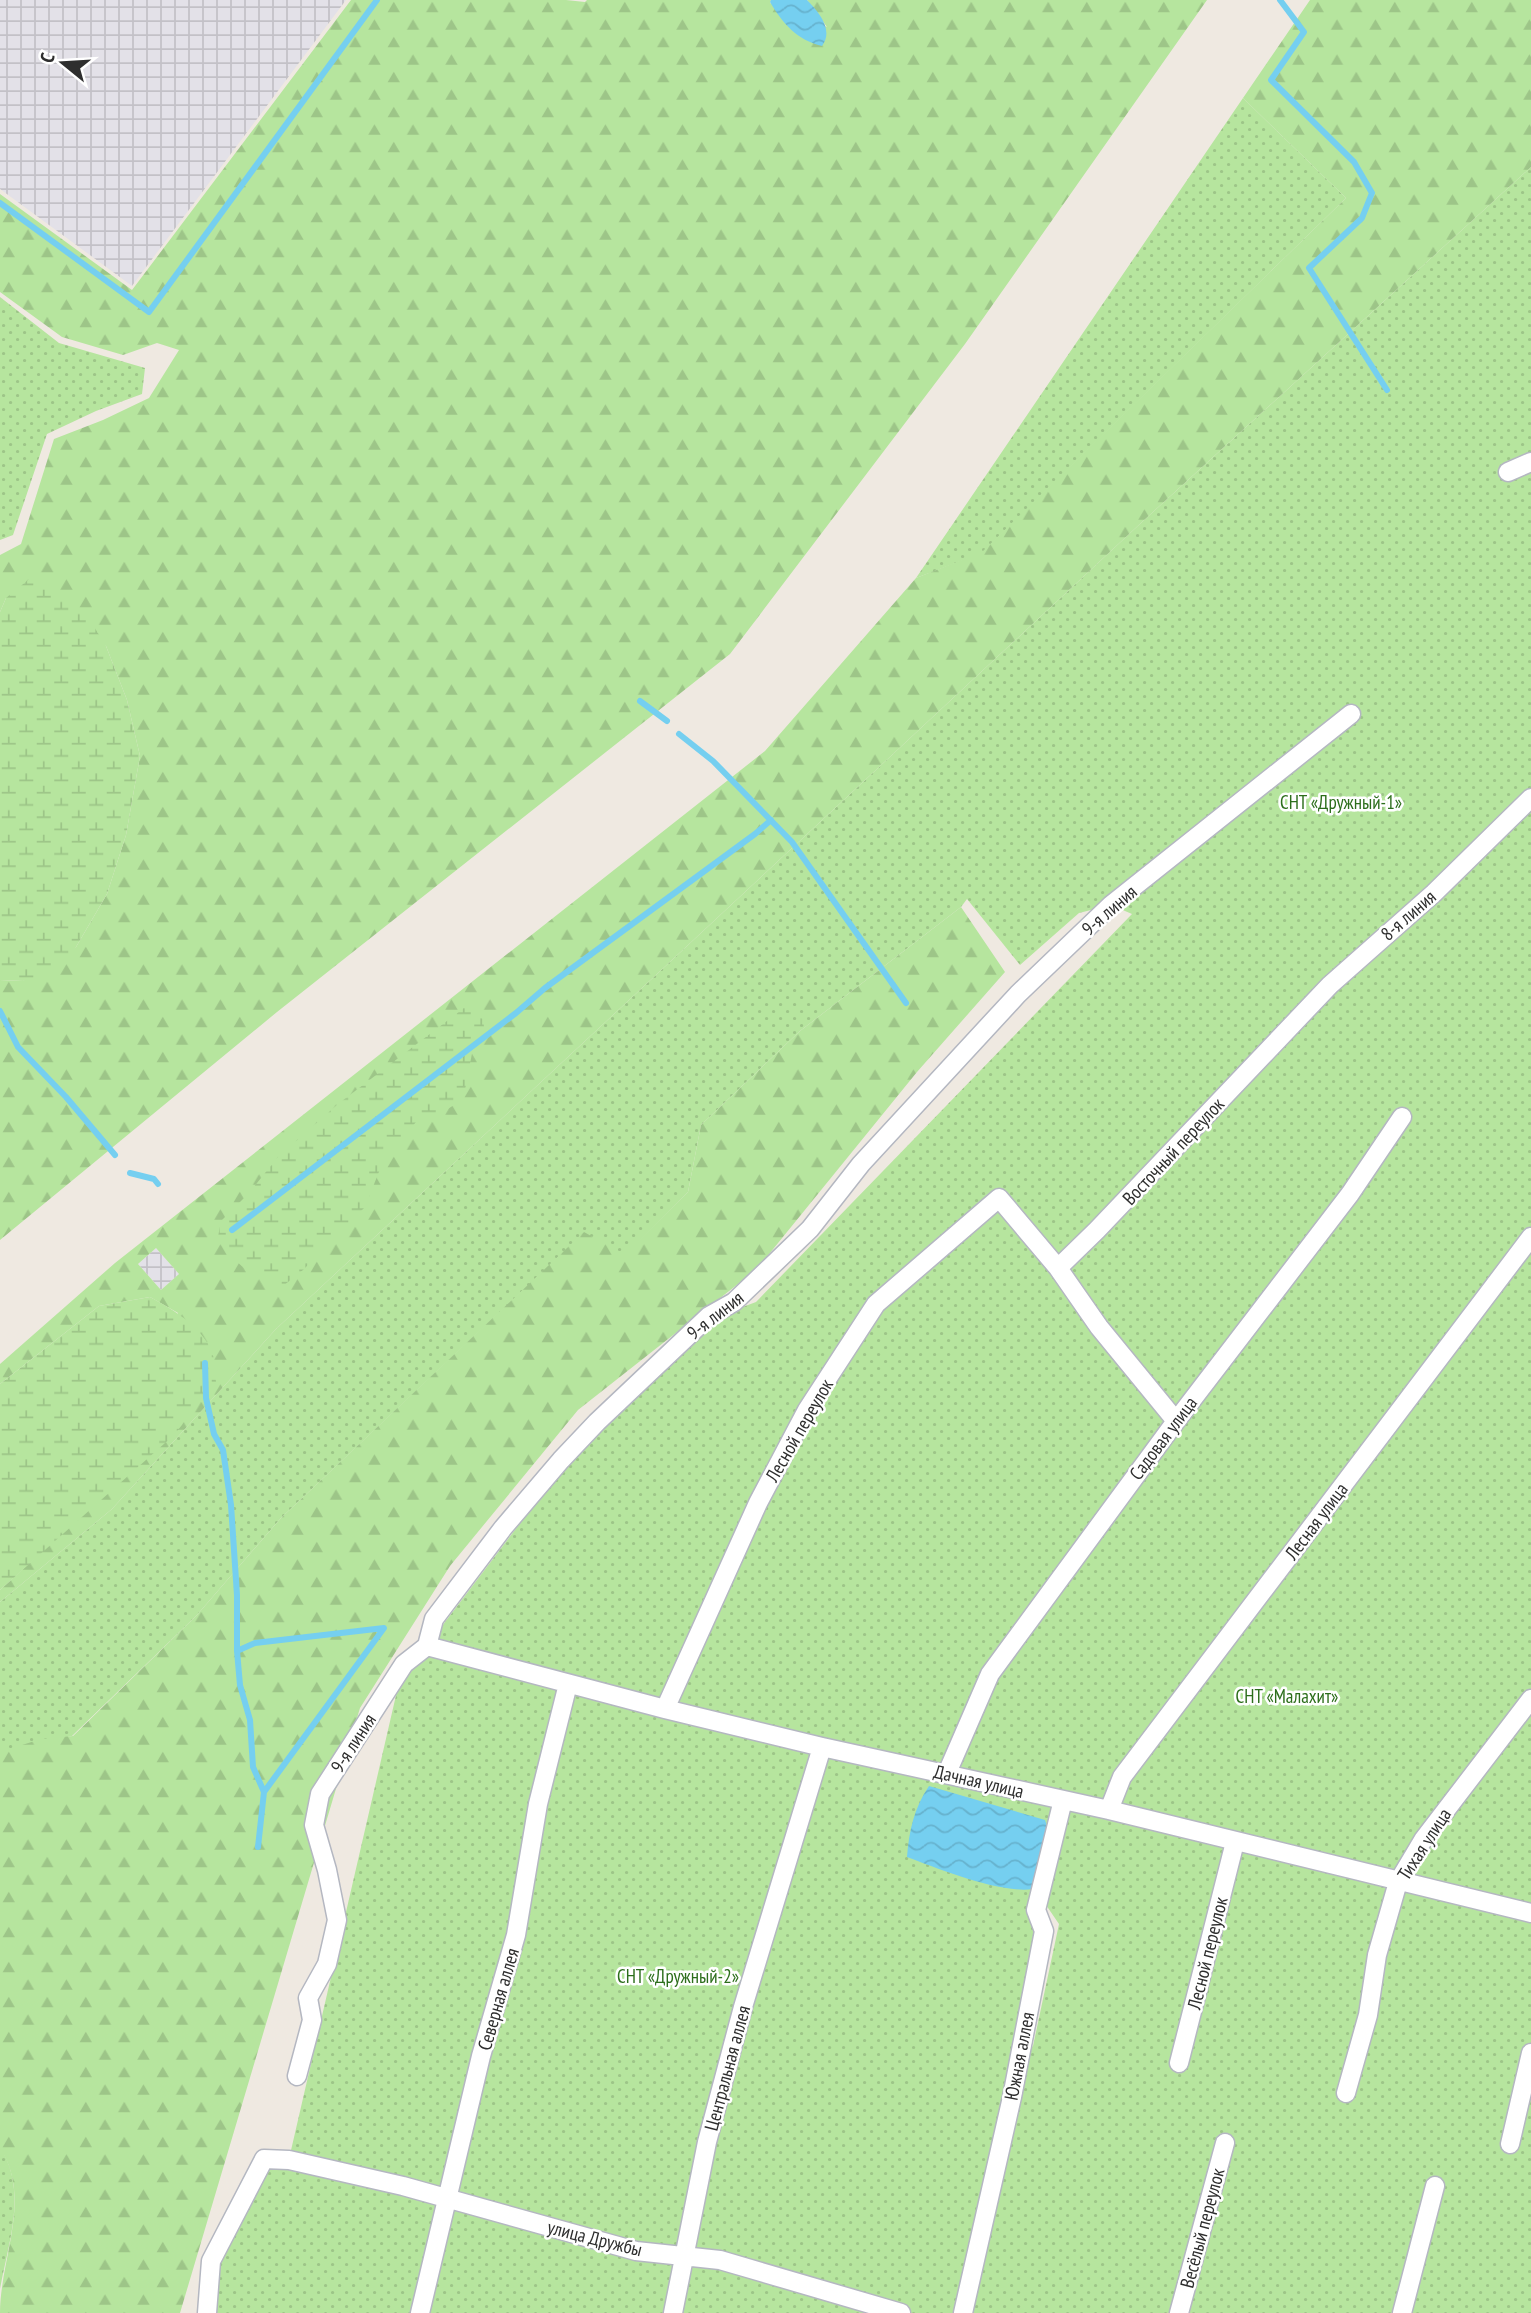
<svg xmlns="http://www.w3.org/2000/svg" width="1531" height="2313" viewBox="0 0 1531 2313" font-family="'PT Sans Narrow',sans-serif">
<style>
.industrial{fill:url(#industrial-grid)}
.grass{fill:url(#grass-dots);fill-rule:evenodd}
.forest{fill:url(#forest-firs);fill-rule:evenodd}
.wetland{fill:url(#wetland-marsh)}
.water{fill:url(#water-waves)}
.lines{fill:none;stroke-linecap:round;stroke-linejoin:round}
.stream{stroke:#75cff0;stroke-width:6}
.minor-casing{stroke:#b4b7c1;stroke-width:21}
.minor{stroke:#fff;stroke-width:18}
.labels{text-anchor:middle;dominant-baseline:central;stroke-width:5;stroke-linejoin:round;paint-order:stroke}
.park-label{font-size:19px;fill:#2c6e1b;stroke:#fff}
.street-label{font-size:19px;fill:#2e2e2e;stroke:#fff}
</style>
<defs>
<pattern id="industrial-grid" width="8" height="8" patternUnits="userSpaceOnUse" patternTransform="scale(1.75)"><rect width="8" height="8" fill="#e3e1e8"/><path d="M0 4h8M4 0v8" fill="none" stroke="#c3c1c7"/></pattern>
<pattern id="grass-dots" width="8" height="8" patternUnits="userSpaceOnUse" patternTransform="scale(1.75)"><rect width="8" height="8" fill="#b6e59e"/><path d="M2 2h.1M6 6h.1" fill="none" stroke="#9dc588" stroke-width="1.8" stroke-linecap="round"/></pattern>
<pattern id="forest-firs" width="22" height="20" patternUnits="userSpaceOnUse" patternTransform="scale(1.75)"><rect width="22" height="20" fill="#b6e59e"/><path d="M5 1l3.5 6h-7zM16 11l3.5 6h-7z" fill="#9dc588"/></pattern>
<pattern id="wetland-marsh" width="20" height="14" patternUnits="userSpaceOnUse" patternTransform="scale(1.75)"><rect width="20" height="14" fill="#b6e59e"/><path d="M1 5h8M5 5V1M11 12h8M15 12V8" fill="none" stroke="#9dc588"/></pattern>
<pattern id="water-waves" width="16" height="10" patternUnits="userSpaceOnUse" patternTransform="scale(1.75)"><rect width="16" height="10" fill="#75cff0"/><path d="M0 5q4-4 8 0t8 0" fill="none" stroke="#66b2ce"/></pattern>
</defs>
<rect width="100%" height="100%" fill="#efe9e1"/>
<!-- industrial -->
<path class="industrial" d="M 0,0 L 346,0 L 132,286 L 0,189 Z
M 156,1248 L 179,1274 L 161,1290 L 138,1264 Z"/>
<!-- grass -->
<path class="grass" d="M 1243,98 L 1346,198 L 982,553 L 916,578 Z
M 1531,167 L 1531,2313 L 207,2313 L 211,2261 L 264,2159 L 289,2159 L 397,1691 L 445,1622 L 543,1493 L 550,1467 L 708,1320 L 756,1302 L 1132,914 L 1111,905 L 1079,913 L 1020,965 L 967,899 L 961,907 L 800,1031 L 701,1125 L 688,1192 L 625,1256 L 584,1233 L 281,1518 L 197,1615 L 72,1736 L 0,1753 L 0,1602 L 112,1509 L 276,1329 L 1142,522 ZM 1046,1905 L 1059,1924 L 1033,2046 L 1018,2060 L 1044,1931 L 1036,1910 Z
M 0,297 L 59,343 L 145,368 L 142,394 L 96,411 L 47,434 L 13,535 L 0,540 Z
M 0,2154 L 4,2154 C 26,2196 8,2245 0,2289 Z"/>
<!-- forest -->
<path class="forest" d="M 351,0 L 566,0 L 585,2 L 587,0 L 771,0 L 770,3 L 827,27 L 807,0 L 1207,0 L 965,344 L 730,654 L 277,1012 L 0,1240 L 0,980 L 23,981 L 76,947 L 107,894 L 126,835 L 140,756 L 127,700 L 106,646 L 6,598 L 0,612 L 0,555 L 21,544 L 54,439 L 103,420 L 149,398 L 179,350 L 157,343 L 123,355 L 62,337 L 0,292 L 0,194 L 132,290 Z
M 1310,0 L 1531,0 L 1531,167 L 1142,522 L 276,1329 L 112,1509 L 0,1602 L 0,1590 L 103,1496 L 178,1313 L 150,1297 L 99,1306 L 0,1384 L 0,1364 L 115,1263 L 765,751 L 916,578 L 982,552 L 1346,198 L 1243,98 ZM 156,1248 L 179,1274 L 161,1290 L 138,1264 Z
M 961,907 L 1005,972 L 917,1072 L 757,1269 L 578,1410 L 450,1566 L 360,1708 L 180,2313 L 0,2313 C 0,2261 30,2203 4,2155 L 0,2154 L 0,1752 L 41,1739 L 73,1736 L 197,1615 L 281,1518 L 584,1232 L 625,1255 L 688,1192 L 701,1125 L 800,1031 Z"/>
<!-- wetland -->
<path class="wetland" d="M 33,576 L 56,588 L 86,614 L 106,646 L 127,700 L 140,756 L 126,835 L 107,894 L 76,947 L 53,975 L 23,981 L 0,980 L 0,612 L 6,598 Z
M 464,1008 L 483,1019 L 484,1027 L 475,1038 L 463,1100 L 437,1115 L 416,1122 L 384,1159 L 365,1207 L 303,1270 L 283,1286 C 251,1276 236,1266 218,1237 L 221,1221 L 249,1193 L 277,1158 L 338,1104 Z
M 150,1297 C 174,1310 208,1330 214,1359 C 216,1366 215,1375 216,1382 L 174,1435 L 0,1590 L 0,1384 L 99,1306 Z"/>
<!-- water -->
<path class="water" d="M 771,0 L 807,0 C 819,12 834,30 822,46 C 797,40 783,24 770,2 Z
M 929,1786 L 1045,1820 L 1048,1829 L 1033,1889 C 1001,1894 939,1869 907,1857 C 909,1831 914,1808 929,1786 Z"/>
<g class="lines">
<!-- stream -->
<path class="stream" d="M 1280,0 L 1304,32 L 1271,80 L 1354,162 L 1372,193 L 1362,218 L 1309,268 L 1387,390
M 0,203 L 149,312 L 377,0
M 640,701 L 667,721
M 679,734 L 713,761 L 792,842 L 906,1003
M 0,1011 L 18,1047 L 66,1097 L 115,1155
M 130,1173 L 154,1179 L 158,1184
M 232,1230 L 516,1013 L 545,988 L 755,834 L 771,820
M 205,1363 L 206,1398 L 214,1434 L 223,1450 L 231,1505 L 237,1595 L 237,1651 L 240,1685 L 250,1720 L 253,1767 L 264,1792 L 258,1847
M 237,1651 L 255,1643 L 384,1628 L 264,1792"/>
<!-- minor casing -->
<g class="minor-casing">
<path id="minor" d="M 1508,472 L 1531,462
M 1058,1268 L 1097,1230 L 1330,985 L 1434,893 L 1531,798
M 427,1646 L 665,1709 L 822,1747 L 1109,1810 L 1531,1913
M 665,1709 L 758,1503 L 807,1410 L 876,1304 L 999,1198 L 1058,1268 L 1099,1327 L 1176,1421
M 947,1773 L 990,1674 L 1176,1421 L 1350,1194 L 1402,1117
M 1109,1810 L 1122,1777 L 1531,1237
M 1179,2063 L 1235,1842
M 297,2076 L 312,2020 L 308,1998 L 327,1964 L 337,1920 L 327,1870 L 314,1825 L 320,1794 L 404,1664 L 427,1646 L 434,1619 L 503,1528 L 561,1460 L 597,1422 L 709,1316 L 734,1302 L 810,1229 L 861,1164 L 1018,994 L 1111,905 L 1351,714
M 1346,2093 L 1368,2015 L 1377,1955 L 1398,1882 L 1423,1840 L 1531,1699
M 1510,2144 L 1531,2053
M 207,2313 L 211,2261 L 264,2159 L 289,2160 L 403,2186 L 636,2251 L 720,2260 L 901,2313
M 420,2313 L 481,2056 L 516,1935 L 538,1804 L 568,1684
M 673,2313 L 707,2142 L 743,2007 L 822,1747
M 963,2313 L 1012,2097 L 1044,1931 L 1036,1910 L 1063,1800
M 1179,2313 L 1225,2143
M 1402,2313 L 1435,2186"/>
</g>
<!-- minor -->
<use href="#minor" class="minor"/>
</g>
<g class="labels">
<!-- park labels -->
<g class="park-label">
<text x="1341" y="802">СНТ «Дружный-1»</text>
<text x="1287" y="1696">СНТ «Малахит»</text>
<text x="678" y="1976">СНТ «Дружный-2»</text>
</g>
<!-- street labels -->
<g class="street-label">
<text transform="translate(1109 910) rotate(-41)">9-я линия</text>
<text transform="translate(1408 915) rotate(-41)">8-я линия</text>
<text transform="translate(1173 1151) rotate(-47)">Восточный переулок</text>
<text transform="translate(715 1315) rotate(-38)">9-я линия</text>
<text transform="translate(799 1430) rotate(-60)">Лесной переулок</text>
<text transform="translate(1163 1438) rotate(-53)">Садовая улица</text>
<text transform="translate(1316 1521) rotate(-53)">Лесная улица</text>
<text transform="translate(353 1743) rotate(-57)">9-я линия</text>
<text transform="translate(979 1781) rotate(13)">Дачная улица</text>
<text transform="translate(1424 1844) rotate(-57)">Тихая улица</text>
<text transform="translate(1207 1953) rotate(-76)">Лесной переулок</text>
<text transform="translate(498 1999) rotate(-74)">Северная аллея</text>
<text transform="translate(1019 2056) rotate(-79)">Южная аллея</text>
<text transform="translate(727 2068) rotate(-75)">Центральная аллея</text>
<text transform="translate(1202 2228) rotate(-75)">Весёлый переулок</text>
<text transform="translate(595 2238) rotate(14)">улица Дружбы</text>
</g>
</g>
<!-- north arrow -->
<g transform="translate(63 63) rotate(288)" stroke="#ffffff" stroke-width="5" paint-order="stroke">
<path d="M0-5L12 26L0 18L-12 26Z" fill="#2e2e2e"/>
<text y="-10" font-size="19" font-weight="bold" text-anchor="middle" fill="#2e2e2e">С</text>
</g>
</svg>
